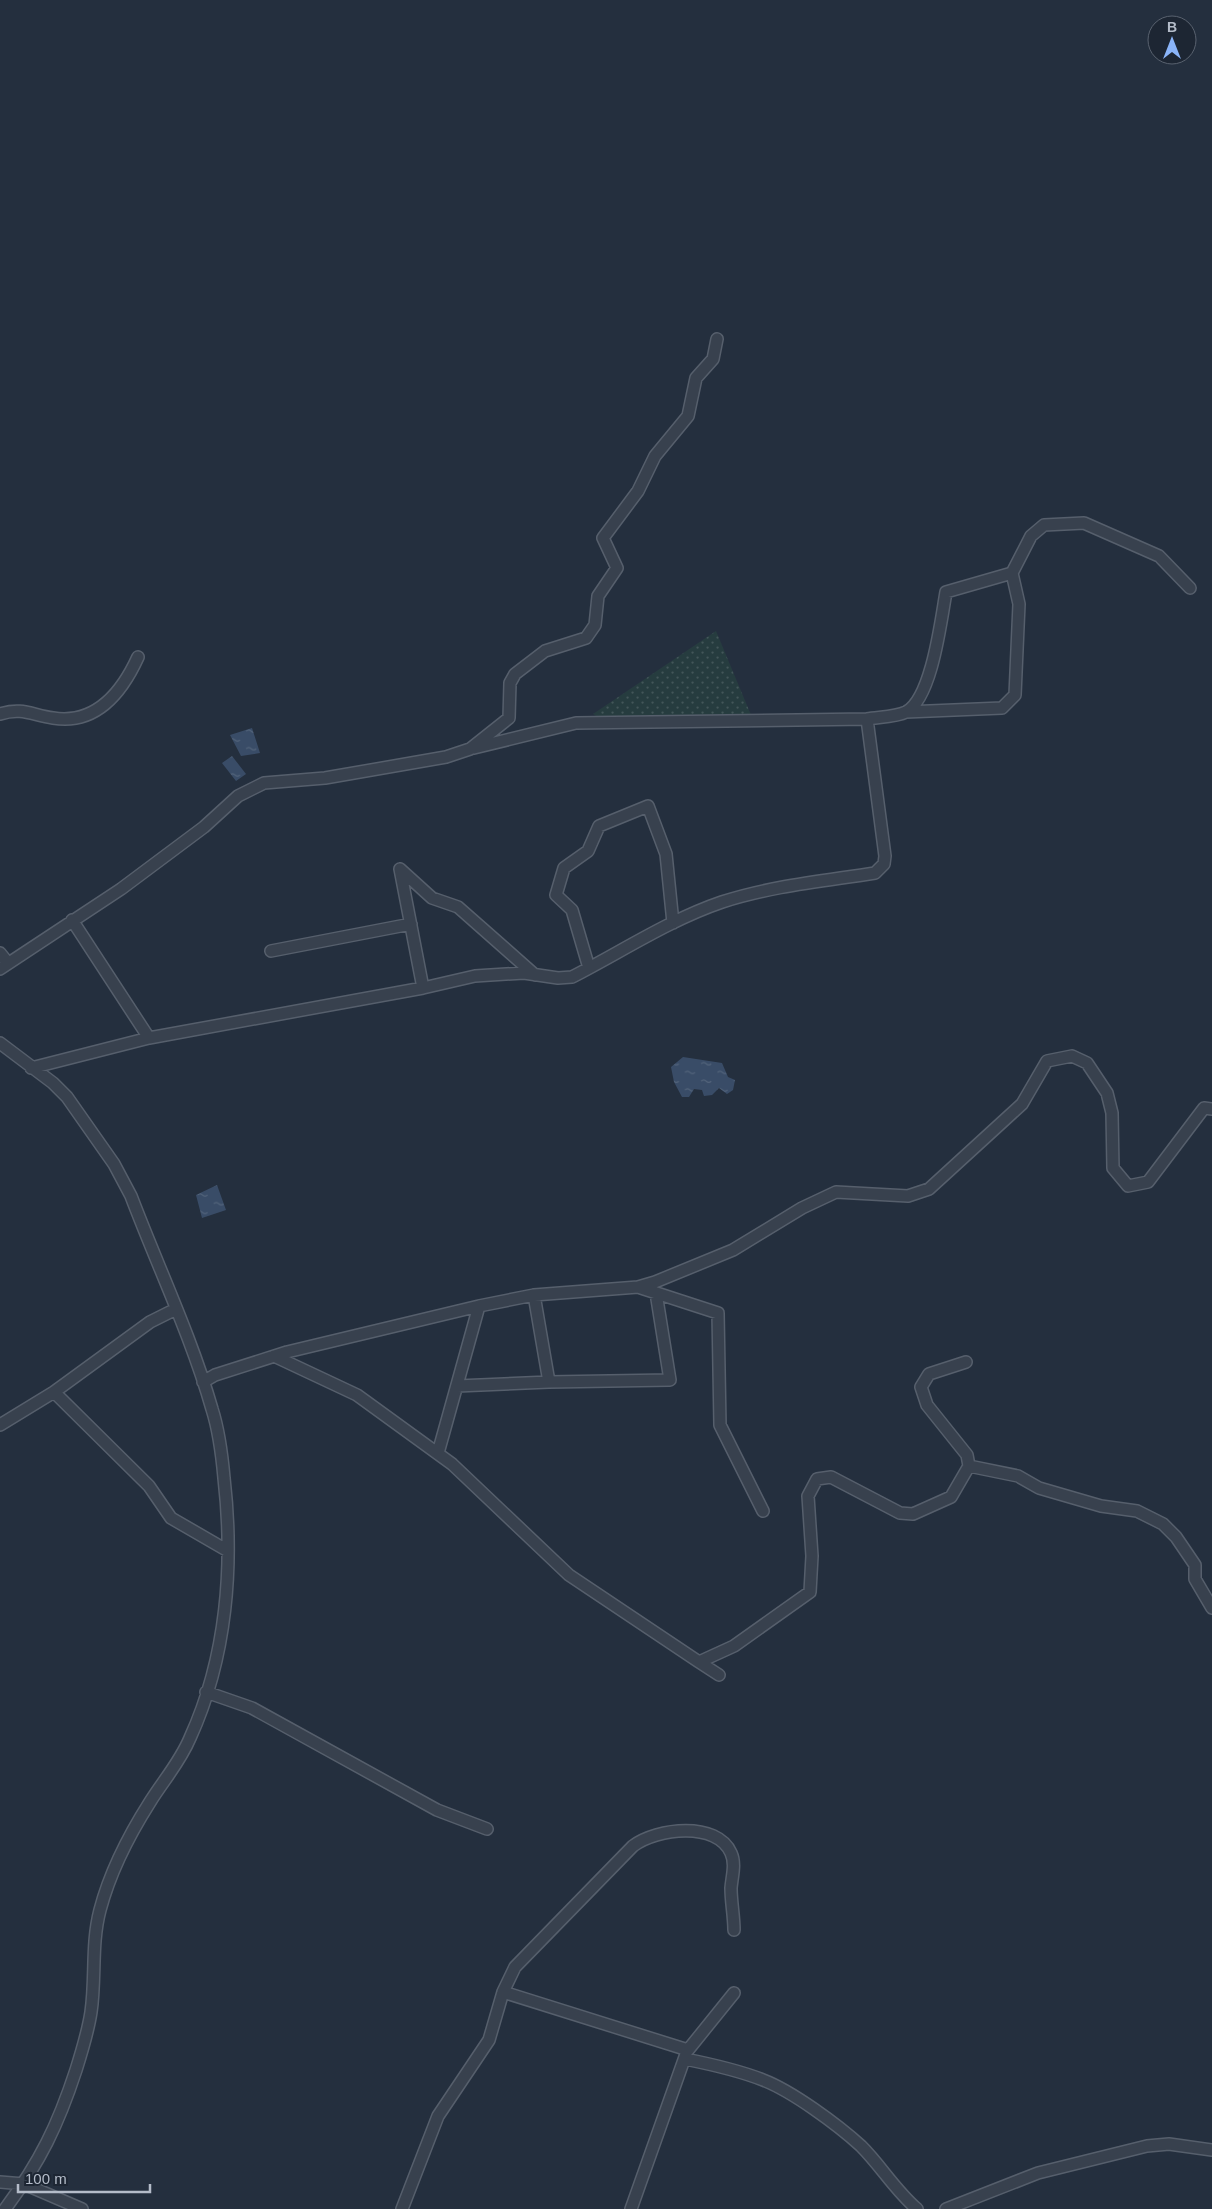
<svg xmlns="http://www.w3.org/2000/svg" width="1212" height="2209" viewBox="0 0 1212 2209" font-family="Helvetica,sans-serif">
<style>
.grass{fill:url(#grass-dots)}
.water{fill:url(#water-ripples)}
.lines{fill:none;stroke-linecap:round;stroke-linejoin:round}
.minor-casing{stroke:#565f6c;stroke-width:14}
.minor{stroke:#38414e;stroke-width:11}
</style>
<defs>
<pattern id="grass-dots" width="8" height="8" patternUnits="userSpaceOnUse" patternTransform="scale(1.25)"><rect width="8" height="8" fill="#263c3f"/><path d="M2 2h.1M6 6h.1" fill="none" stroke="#435659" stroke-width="1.8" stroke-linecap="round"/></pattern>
<pattern id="water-ripples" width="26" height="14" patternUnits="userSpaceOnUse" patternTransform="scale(1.25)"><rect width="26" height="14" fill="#394c67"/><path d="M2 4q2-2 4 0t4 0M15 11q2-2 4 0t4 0" fill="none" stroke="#53647b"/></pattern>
</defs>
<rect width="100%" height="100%" fill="#242f3e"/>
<!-- grass -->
<path class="grass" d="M 716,631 L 751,715 L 601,719 L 593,714 Z"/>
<!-- water -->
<path class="water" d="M 252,728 L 260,753 L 241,756 L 230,735 Z
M 232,756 L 246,774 L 236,781 L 222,763 Z
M 683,1057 L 722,1063 L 728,1077 L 735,1080 L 733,1090 L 727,1094 L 719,1088 L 712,1095 L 704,1096 L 702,1090 L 694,1089 L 689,1097 L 682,1097 L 674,1082 L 671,1067 Z
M 217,1185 L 226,1210 L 202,1218 L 196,1195 Z"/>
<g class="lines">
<!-- minor casing -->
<g class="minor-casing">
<path id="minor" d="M 906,712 L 1002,708 L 1015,695 L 1019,604 L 1012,573
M 0,714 C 22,707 32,715 53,718 C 96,725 122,692 138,657
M 474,748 L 576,723 L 867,719 C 878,717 896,717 906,712 C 932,698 941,620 946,592 L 1012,573 L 1031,536 L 1044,525 L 1084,523 L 1159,556 L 1190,588
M 400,869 L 432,898 L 458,907 L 535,975
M 400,869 L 423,988
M 72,920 L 149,1038
M 271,951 L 411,924
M 0,953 L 8,963
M 589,968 L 572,910 L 556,895 L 564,868 L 588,851 L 599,826 L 648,806 L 666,854 L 673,923
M 0,969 L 121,889 L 204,827 L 238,796 L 264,783 L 325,778 L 446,757 L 470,749 L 509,718 L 510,683 L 515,674 L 545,651 L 586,638 L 595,625 L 598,596 L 617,568 L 603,538 L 638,491 L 655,456 L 688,416 L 696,378 L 713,359 L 717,339
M 0,1043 L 53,1083 L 67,1097 L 114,1164 L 131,1196 C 158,1267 191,1336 212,1409 C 219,1431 222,1455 224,1478 C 234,1565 227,1657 190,1738 C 180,1762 163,1781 150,1802 C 129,1835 110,1872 100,1910 C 91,1944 96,1978 91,2012 C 88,2032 82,2051 76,2070 C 58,2125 40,2162 5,2209
M 31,1068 L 149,1038 L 423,988 L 475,976 L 524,973 L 558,978 L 572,977 C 621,952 669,920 722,902 C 771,886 824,881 875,873 L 884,864 L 885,856 L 867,719
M 638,1287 L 718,1313 L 720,1425 L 763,1511
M 274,1356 L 357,1395 L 452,1464 L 569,1575 L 699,1662 L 734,1646 L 810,1592 L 812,1556 L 808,1496 L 817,1479 L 831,1477 L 900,1513 L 913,1514 L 951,1497 L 969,1466 L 967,1455 L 927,1405 L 921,1387 L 929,1374 L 966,1362
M 203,1382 L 215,1375 L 287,1352 L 479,1306 L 534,1295 L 638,1287 L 655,1282 L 733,1250 L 802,1208 L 836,1192 L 908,1196 L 929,1189 L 1022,1104 L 1047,1061 L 1072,1056 L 1087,1063 L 1107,1093 L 1112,1113 L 1113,1168 L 1128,1186 L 1148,1182 L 1204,1108 L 1212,1109
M 549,1382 L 670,1380 L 656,1293
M 457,1386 L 549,1382 L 534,1295
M 54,1392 L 149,1486 L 171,1518 L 228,1551
M 0,1425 L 54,1392 L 150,1322 L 176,1309
M 438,1453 L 479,1306
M 969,1466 L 1018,1476 L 1039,1488 L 1101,1506 L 1137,1511 L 1163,1524 L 1176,1537 L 1195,1565 L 1195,1579 L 1212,1608
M 699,1662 L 719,1675
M 206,1692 L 252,1708 L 437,1810 L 487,1829
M 503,1992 L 688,2050 L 734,1993
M 685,2059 C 710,2064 738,2070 763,2080 C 792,2091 838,2125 861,2146 C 881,2166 895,2190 917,2209
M 0,2182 L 24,2184 L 82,2209
M 402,2209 L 438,2116 L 489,2040 L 503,1992 L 515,1967 L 633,1846 C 657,1828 717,1821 731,1853 C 736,1864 732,1876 731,1888 C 731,1902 734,1916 734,1930
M 631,2209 L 686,2054
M 946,2209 L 1038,2173 L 1147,2146 L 1169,2144 L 1212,2150"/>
</g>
<!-- minor -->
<use href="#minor" class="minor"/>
</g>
<!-- north arrow -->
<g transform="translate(1172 40)"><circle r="24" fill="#1d2633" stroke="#59626f"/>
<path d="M0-4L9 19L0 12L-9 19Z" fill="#8ab4f8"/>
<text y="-8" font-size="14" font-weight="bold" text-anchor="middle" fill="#b4bcc9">B</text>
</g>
<!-- scale -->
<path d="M18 2184v8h132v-8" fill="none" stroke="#b4bcc9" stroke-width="2.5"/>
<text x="25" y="2184" font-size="15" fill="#b4bcc9" stroke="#1d2633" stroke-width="4" paint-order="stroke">100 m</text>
</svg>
